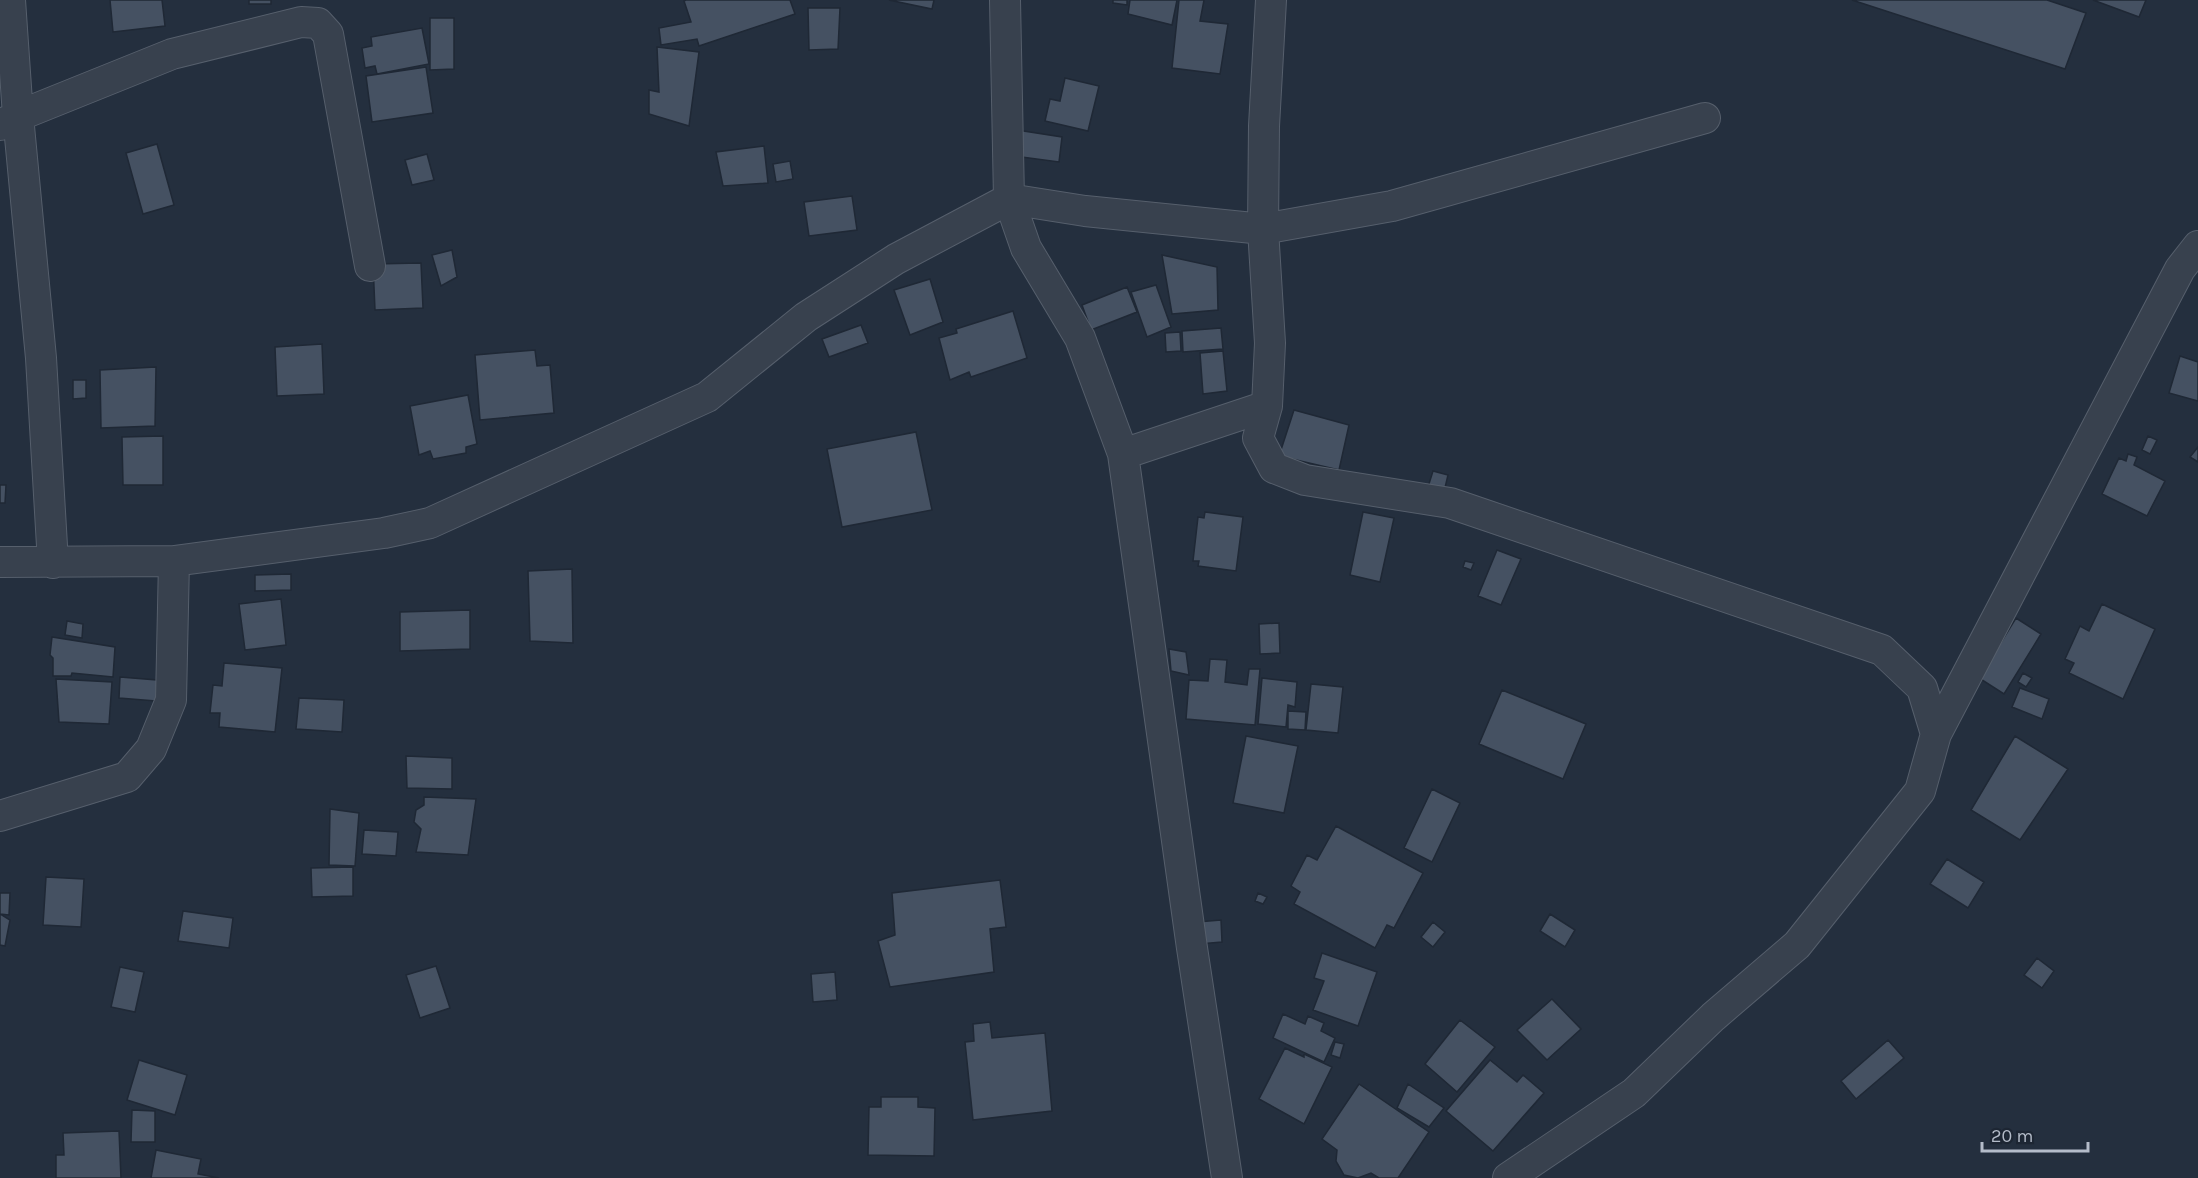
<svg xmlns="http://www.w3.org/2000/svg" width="2198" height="1178" viewBox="0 0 2198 1178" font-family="Karla,sans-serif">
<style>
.building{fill:#455162;stroke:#1f2835;stroke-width:1.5}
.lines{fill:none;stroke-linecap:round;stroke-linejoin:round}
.street-casing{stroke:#565f6c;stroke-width:32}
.street{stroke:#38414e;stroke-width:30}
</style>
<rect width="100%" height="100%" fill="#242f3e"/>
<!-- building -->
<path class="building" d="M 110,0 L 162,0 L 165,26 L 113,32 Z
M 249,0 L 271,0 L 271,4 L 249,4 Z
M 686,0 L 790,0 L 795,14 L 699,46 L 697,39 L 661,45 L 659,28 L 691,22 L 684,1 Z
M 889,0 L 934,0 L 932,9 Z
M 1113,0 L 1127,0 L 1127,5 L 1113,3 Z
M 1130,0 L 1177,0 L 1172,25 L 1128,14 Z
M 1179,0 L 1204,0 L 1200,21 L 1228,24 L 1220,74 L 1172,68 Z
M 1852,0 L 2047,0 L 2086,13 L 2065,69 Z
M 2093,0 L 2146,0 L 2139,17 Z
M 808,8 L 840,8 L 838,49 L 809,50 Z
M 430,18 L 454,18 L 454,69 L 430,70 Z
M 422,28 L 429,64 L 377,74 L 375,66 L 365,68 L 362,48 L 372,46 L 371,37 Z
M 657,47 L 699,52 L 689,126 L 649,114 L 649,90 L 659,92 Z
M 426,67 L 433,113 L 372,122 L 366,76 Z
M 1065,78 L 1099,86 L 1088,131 L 1045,121 L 1050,99 L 1060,101 Z
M 1017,130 L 1062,137 L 1059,162 L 1014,156 Z
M 157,144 L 174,205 L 143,214 L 126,153 Z
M 764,146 L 768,183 L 723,186 L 716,152 Z
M 427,154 L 434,180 L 412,185 L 405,160 Z
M 790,161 L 793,179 L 776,182 L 773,164 Z
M 852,196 L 857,230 L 809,236 L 804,202 Z
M 452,250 L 457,277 L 441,286 L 432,255 Z
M 1162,255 L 1217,267 L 1218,310 L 1172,314 Z
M 421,263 L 423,308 L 375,310 L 373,264 Z
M 930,279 L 943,322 L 910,335 L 894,290 Z
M 1156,285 L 1171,327 L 1147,337 L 1131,292 Z
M 1127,287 L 1137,312 L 1091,330 L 1082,305 Z
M 1013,311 L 1027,358 L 971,377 L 969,372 L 950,380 L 939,338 L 957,333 L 956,329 Z
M 861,325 L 868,343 L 829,357 L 822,339 Z
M 1221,328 L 1223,349 L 1183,352 L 1182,331 Z
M 1180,332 L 1181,351 L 1166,352 L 1165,333 Z
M 322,344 L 324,394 L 277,396 L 275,347 Z
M 535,350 L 537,366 L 550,365 L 554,413 L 480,420 L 475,355 Z
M 1223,351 L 1227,391 L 1203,394 L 1200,353 Z
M 2180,356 L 2198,362 L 2198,401 L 2169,393 Z
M 156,367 L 155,426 L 101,428 L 100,370 Z
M 73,380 L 86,380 L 86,398 L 73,399 Z
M 468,395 L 477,444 L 466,447 L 466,453 L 433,459 L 430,451 L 419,455 L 410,406 Z
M 1294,410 L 1349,425 L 1339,470 L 1279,456 Z
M 916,432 L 932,510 L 842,527 L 827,449 Z
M 163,436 L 163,485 L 123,485 L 122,437 Z
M 2148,436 L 2157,440 L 2150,454 L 2142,450 Z
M 2198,447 L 2198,462 L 2190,457 Z
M 2128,454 L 2137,457 L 2134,465 L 2165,481 L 2147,516 L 2102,494 L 2119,458 L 2126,461 Z
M 1433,471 L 1448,475 L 1444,492 L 1428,487 Z
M 0,485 L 6,485 L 5,503 L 0,503 Z
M 1205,512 L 1243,517 L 1236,571 L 1198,566 L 1199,561 L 1193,561 L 1198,517 L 1204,518 Z
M 1363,512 L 1394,518 L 1380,582 L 1350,575 Z
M 1497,550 L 1521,559 L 1501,605 L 1478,596 Z
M 1465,561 L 1474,563 L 1471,570 L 1463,567 Z
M 572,569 L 573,643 L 530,641 L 528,571 Z
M 291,574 L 291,590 L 255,591 L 255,575 Z
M 281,599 L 286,645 L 245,650 L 239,604 Z
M 2102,604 L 2155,629 L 2123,699 L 2069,673 L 2074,663 L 2065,659 L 2080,626 L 2089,631 Z
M 470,610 L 470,649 L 400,651 L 400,612 Z
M 2016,618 L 2041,634 L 2004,694 L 1979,678 Z
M 67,621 L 83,624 L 82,638 L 65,635 Z
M 1279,623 L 1280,653 L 1260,654 L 1259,624 Z
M 52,637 L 115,647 L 113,677 L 72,673 L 71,676 L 53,676 L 53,658 L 50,655 Z
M 1169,649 L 1186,652 L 1189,675 L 1171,671 Z
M 1210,659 L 1227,660 L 1225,682 L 1247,685 L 1249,669 L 1260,669 L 1255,725 L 1186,719 L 1189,680 L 1208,681 Z
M 224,663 L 282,668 L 275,732 L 219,727 L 220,713 L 210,713 L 213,685 L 222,686 Z
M 2023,673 L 2032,678 L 2026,687 L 2018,682 Z
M 120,677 L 157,680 L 156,701 L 119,698 Z
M 1262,678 L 1297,682 L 1295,707 L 1288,705 L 1286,727 L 1258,724 Z
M 56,679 L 112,682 L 109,724 L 59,722 Z
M 1311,684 L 1343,687 L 1338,733 L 1306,730 Z
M 2020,688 L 2049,699 L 2042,719 L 2012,707 Z
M 1502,690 L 1586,724 L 1563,779 L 1479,744 Z
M 299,698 L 344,700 L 342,732 L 296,729 Z
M 1288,711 L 1306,712 L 1305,730 L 1288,729 Z
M 1246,736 L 1298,746 L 1284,813 L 1233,803 Z
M 2015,736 L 2068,769 L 2020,840 L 1971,810 Z
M 406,756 L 452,758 L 452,789 L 407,788 Z
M 1432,789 L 1460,803 L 1432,862 L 1404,848 Z
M 424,797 L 476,799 L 468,855 L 416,852 L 421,829 L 414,822 L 416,810 L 424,805 Z
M 330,809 L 359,813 L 355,866 L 329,865 Z
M 1336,826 L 1423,873 L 1394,928 L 1387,925 L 1375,948 L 1294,904 L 1300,892 L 1291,886 L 1307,855 L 1317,860 Z
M 364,830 L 398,832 L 396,856 L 362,854 Z
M 1947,859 L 1984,882 L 1968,908 L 1930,884 Z
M 353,867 L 353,896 L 312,897 L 311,868 Z
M 46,877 L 84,879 L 81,927 L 43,925 Z
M 1000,880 L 1006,927 L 990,929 L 994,972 L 890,987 L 878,941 L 895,935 L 892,893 Z
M 0,893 L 10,893 L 9,915 L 0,914 Z
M 1258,893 L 1267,897 L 1263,904 L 1255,901 Z
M 183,911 L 233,918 L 229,948 L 178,941 Z
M 0,914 L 10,920 L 5,946 L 0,945 Z
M 1550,914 L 1575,930 L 1565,947 L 1540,931 Z
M 1221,920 L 1222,942 L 1199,944 L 1197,922 Z
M 1433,922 L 1445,932 L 1433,947 L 1421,937 Z
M 1322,953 L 1377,972 L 1358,1026 L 1313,1010 L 1324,981 L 1314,978 Z
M 2037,958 L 2054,971 L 2042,988 L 2024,975 Z
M 436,966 L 450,1008 L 420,1018 L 406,975 Z
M 120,967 L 144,972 L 135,1012 L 111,1007 Z
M 835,972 L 837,1000 L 813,1002 L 811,974 Z
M 1552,999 L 1581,1029 L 1547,1060 L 1517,1030 Z
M 1283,1014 L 1305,1024 L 1308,1016 L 1324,1023 L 1321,1031 L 1335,1038 L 1324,1062 L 1273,1038 Z
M 1460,1020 L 1495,1047 L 1457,1092 L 1425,1064 Z
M 990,1022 L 992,1038 L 1045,1033 L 1052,1111 L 973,1120 L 965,1042 L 974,1041 L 973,1024 Z
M 1888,1040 L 1904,1058 L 1856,1099 L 1841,1081 Z
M 1335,1042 L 1344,1044 L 1340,1058 L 1331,1055 Z
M 1285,1048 L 1304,1057 L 1304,1054 L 1332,1067 L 1304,1124 L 1259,1099 Z
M 139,1060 L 187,1075 L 175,1115 L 127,1100 Z
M 1490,1060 L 1517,1082 L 1523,1075 L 1544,1093 L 1493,1151 L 1446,1111 Z
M 1359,1084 L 1429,1132 L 1398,1178 L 1379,1178 L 1371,1173 L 1358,1178 L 1344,1175 L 1336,1161 L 1337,1150 L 1322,1139 Z
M 1408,1084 L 1444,1108 L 1429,1127 L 1397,1108 Z
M 881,1097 L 918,1097 L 918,1107 L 935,1108 L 934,1156 L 868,1155 L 869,1107 L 881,1107 Z
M 132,1110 L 155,1111 L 155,1142 L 131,1142 Z
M 119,1131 L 121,1178 L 56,1178 L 56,1155 L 64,1155 L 63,1133 Z
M 156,1150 L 201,1159 L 198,1174 L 219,1178 L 151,1178 Z"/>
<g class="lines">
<!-- street casing -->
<g class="street-casing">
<path id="street" d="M 10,0 L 18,116 L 41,358 L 53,563
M 1005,0 L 1009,199 L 1026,248 L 1080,338 L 1123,454 L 1192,948 L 1227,1178
M 1271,0 L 1264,126 L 1263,229 L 1270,343 L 1267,406 L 1258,438 L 1274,468 L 1305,480 L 1450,503 L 1882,650 L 1922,688 L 1936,734 L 1920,791 L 1797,945 L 1713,1017 L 1634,1093 L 1508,1178
M 0,125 L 18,116 L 172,54 L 301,22 L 318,23 L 328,34 L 370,266
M 1123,454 L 1267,406
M 0,562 L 174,561 L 384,533 L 430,523 L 707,397 L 806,317 L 896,259 L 1009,199 L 1085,211 L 1263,229 L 1392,206 L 1705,118
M 1936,734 L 2180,269 L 2198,246
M 0,816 L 127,777 L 151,749 L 171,700 L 174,561"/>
</g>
<!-- street -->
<use href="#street" class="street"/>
</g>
<!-- scale -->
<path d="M1982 1142v9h106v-9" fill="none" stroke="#b4bcc9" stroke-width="3"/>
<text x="1991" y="1142" font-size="18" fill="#b4bcc9" stroke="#1d2633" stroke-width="4.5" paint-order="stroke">20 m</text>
</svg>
